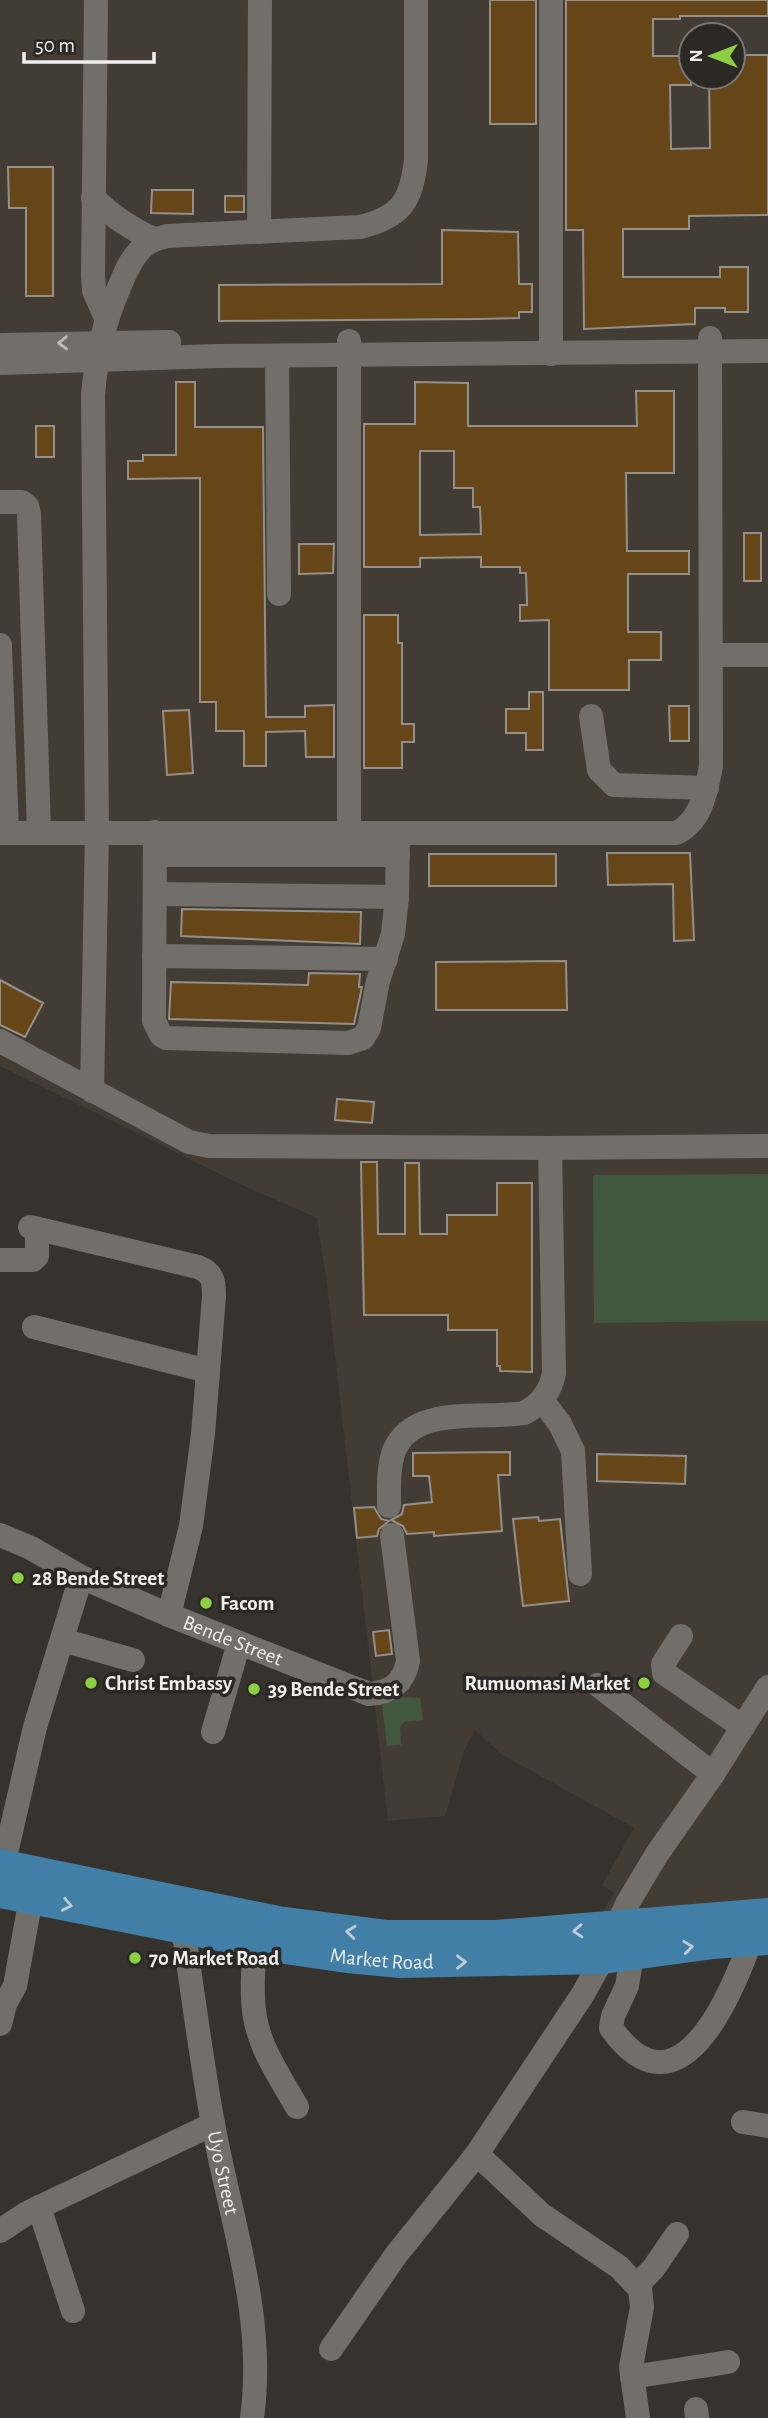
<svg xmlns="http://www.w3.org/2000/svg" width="768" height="2418" viewBox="0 0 768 2418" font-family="'Alegreya Sans',sans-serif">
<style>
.built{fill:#433c34;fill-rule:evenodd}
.green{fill:#425740}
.building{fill:#664518;stroke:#93908c;stroke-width:2;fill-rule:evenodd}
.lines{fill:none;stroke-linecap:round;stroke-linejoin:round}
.minor{stroke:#726f6b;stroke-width:24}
.major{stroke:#427fa6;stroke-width:32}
.oneway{stroke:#bebcb9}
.oneway2{stroke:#bccdd8}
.poi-dot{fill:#8ece43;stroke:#2b2925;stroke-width:2.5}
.labels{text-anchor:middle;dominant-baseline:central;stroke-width:7;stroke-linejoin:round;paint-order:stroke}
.poi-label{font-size:21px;font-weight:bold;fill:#f1efed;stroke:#2b2925;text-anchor:start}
.street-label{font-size:21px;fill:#f1efed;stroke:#2b2925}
</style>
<rect width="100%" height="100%" fill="#36332f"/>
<!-- built -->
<path class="built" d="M 0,0 L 768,0 L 768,1902 L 599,1919 L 614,1893 L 602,1885 L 634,1828 L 501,1754 L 475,1730 L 464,1751 L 445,1816 L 388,1821 L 327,1284 L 317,1218 L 240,1184 L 0,1066 ZM 691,35 L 733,35 L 733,77 L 691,77 Z"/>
<!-- green -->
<path class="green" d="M 768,1174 L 768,1321 L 594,1323 L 593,1175 Z
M 420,1698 L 423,1720 L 404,1722 L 400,1727 L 401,1745 L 387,1746 L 382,1706 C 389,1694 408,1698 420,1698 Z"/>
<!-- building -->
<path class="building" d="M 490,0 L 536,0 L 536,124 L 490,124 Z
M 566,0 L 768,0 L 768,16 L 680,16 L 680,19 L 653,19 L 653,56 L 691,56 L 691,85 L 670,85 L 671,149 L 710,148 L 709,77 L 733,77 L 733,55 L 768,55 L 768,215 L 689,216 L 689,229 L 623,229 L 623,277 L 720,277 L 720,267 L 748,267 L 748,312 L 725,312 L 725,308 L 695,308 L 695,324 L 584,329 L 583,230 L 566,230 Z
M 8,167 L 53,167 L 53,296 L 26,296 L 26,208 L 9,208 Z
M 152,190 L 193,190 L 193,214 L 151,213 Z
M 225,196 L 244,196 L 244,212 L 225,212 Z
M 442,230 L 518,232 L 519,284 L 532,284 L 532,312 L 519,312 L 519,318 L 478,319 L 219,321 L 219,285 L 442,284 Z
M 176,382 L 195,382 L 195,427 L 263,427 L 266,717 L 305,717 L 305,706 L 334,705 L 334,757 L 306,757 L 305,731 L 266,732 L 266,766 L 244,766 L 244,731 L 216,731 L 216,702 L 200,702 L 200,478 L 128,479 L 128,461 L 143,461 L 143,455 L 176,455 Z
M 415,382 L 468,383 L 468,426 L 637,426 L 636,391 L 674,391 L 674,473 L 626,473 L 627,551 L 689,551 L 689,574 L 628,574 L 628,632 L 661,632 L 661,660 L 629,660 L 629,690 L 549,690 L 549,620 L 520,621 L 520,605 L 527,605 L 526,573 L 520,573 L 520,567 L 481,567 L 481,557 L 420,558 L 420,567 L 364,567 L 364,424 L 415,424 ZM 420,451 L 454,451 L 454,488 L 473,488 L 473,507 L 480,507 L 481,534 L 420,535 Z
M 36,426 L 54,426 L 54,457 L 36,457 Z
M 744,533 L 761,533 L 761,581 L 744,581 Z
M 299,544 L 334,544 L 333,573 L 299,574 Z
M 364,615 L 398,615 L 398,643 L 402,643 L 402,724 L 414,724 L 414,742 L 402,742 L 402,768 L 364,768 Z
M 529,692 L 543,692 L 543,750 L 526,750 L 526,733 L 506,733 L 506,709 L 529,709 Z
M 669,706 L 689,706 L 689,741 L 670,741 Z
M 189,710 L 193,773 L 167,775 L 163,711 Z
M 607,853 L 690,853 L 694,940 L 674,941 L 673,884 L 608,885 Z
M 429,854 L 556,854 L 556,886 L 429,886 Z
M 182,909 L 361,912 L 360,944 L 181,936 Z
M 566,961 L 567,1010 L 436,1010 L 436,962 Z
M 309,973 L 360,974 L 359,987 L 362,987 L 354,1024 L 169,1019 L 171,982 L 308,985 Z
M 0,980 L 43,1003 L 25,1037 L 0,1025 Z
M 337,1099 L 374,1102 L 372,1123 L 335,1120 Z
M 361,1162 L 377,1162 L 378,1234 L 405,1234 L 405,1163 L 419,1163 L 420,1234 L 447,1234 L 447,1215 L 497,1215 L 497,1183 L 532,1183 L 532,1372 L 500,1371 L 500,1366 L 497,1366 L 497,1330 L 448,1330 L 448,1315 L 364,1315 Z
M 510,1452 L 510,1475 L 498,1475 L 502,1531 L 434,1536 L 434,1532 L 407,1534 L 403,1526 L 391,1520 L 402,1514 L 404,1505 L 432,1502 L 429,1476 L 413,1476 L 413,1453 Z
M 597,1454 L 686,1456 L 685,1484 L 597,1481 Z
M 374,1507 L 381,1519 L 389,1521 L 379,1529 L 377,1536 L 357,1538 L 354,1508 Z
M 538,1517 L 539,1521 L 560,1519 L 569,1601 L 523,1606 L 513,1519 Z
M 389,1630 L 392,1654 L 376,1656 L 373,1632 Z"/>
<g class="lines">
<!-- minor -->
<g class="minor">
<path d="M 96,0 L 93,276 L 94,291 L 106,318"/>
<path d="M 93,198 C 112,216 130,229 154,239"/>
<path d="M 259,232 L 260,0"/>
<path d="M 349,341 L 349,832"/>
<path d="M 0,345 L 169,342"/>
<path d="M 551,354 L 551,0"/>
<path d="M 277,356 L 279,594"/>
<path d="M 0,363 L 218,356 L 768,351"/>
<path d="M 0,502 L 22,502 L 27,506 L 29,514 L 39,832"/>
<path d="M 0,645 L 7,833"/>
<path d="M 711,655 L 768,655"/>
<path d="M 591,716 L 599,770 L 614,785 L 707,788"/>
<path d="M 155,832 L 154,1021 L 161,1035 L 166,1038 L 348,1043 L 363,1038 L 369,1028 L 378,981 L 393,934 L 397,897 L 398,833"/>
<path d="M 0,833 L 676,833 C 701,822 706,792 711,766 L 710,338"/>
<path d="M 155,855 L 398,855"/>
<path d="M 155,894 L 397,897"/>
<path d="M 154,956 L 386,959"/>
<path d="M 0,1041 L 189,1142 L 209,1146 L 550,1148 L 768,1146"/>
<path d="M 92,1091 L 97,832 L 93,395 C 96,357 103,325 118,290 C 124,276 129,262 139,251 C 146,242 156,239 167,236 L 360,227 C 401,217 411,202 416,160 L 416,0"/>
<path d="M 30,1227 L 198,1267 C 213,1273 214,1281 214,1296 L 203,1434 L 191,1526 L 169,1615"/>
<path d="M 0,1260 L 33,1260 L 37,1256 L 37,1229"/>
<path d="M 34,1327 L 208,1371"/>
<path d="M 542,1400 L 560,1424 L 573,1451 L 580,1574"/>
<path d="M 389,1506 C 389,1488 388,1468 394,1451 C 413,1404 483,1420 524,1413 C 540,1405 551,1391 554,1373 L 550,1148"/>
<path id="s1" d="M 0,1535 L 31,1548 L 81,1577 L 169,1615 L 369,1694 C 390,1693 404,1683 408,1661 L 392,1535"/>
<path d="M 681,1636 L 663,1664 L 664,1673 L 743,1727"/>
<path d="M 62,1640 L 133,1660"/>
<path d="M 598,1685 L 713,1774"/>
<path d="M 213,1732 L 239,1643"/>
<path d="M 3,1866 L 35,1727 L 81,1577"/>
<path id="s2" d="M 183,1928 C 193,1993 201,2059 213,2124 C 231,2222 266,2317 252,2418"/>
<path d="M 255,1942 C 254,1960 252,1979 253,1997 C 253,2039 277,2072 297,2107"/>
<path d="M 632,1954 L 627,1986 L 613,2016 L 611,2028 C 678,2122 730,1998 751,1940"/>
<path d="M 0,2024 L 5,2004 L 15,1986 L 31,1898"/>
<path d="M 743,2122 L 768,2126"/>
<path d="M 477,2154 L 542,2215 L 619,2267 L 640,2289 L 642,2307 L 631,2367 L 638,2418"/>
<path d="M 39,2207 L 73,2311"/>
<path d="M 0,2231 L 27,2213 L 213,2124"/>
<path d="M 637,2285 L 653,2269 L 677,2234"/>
<path d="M 331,2349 L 396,2255 L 477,2154 L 583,1994 L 603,1958 L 627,1904 L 657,1854 L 713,1774 L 768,1687"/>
<path d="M 632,2377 L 728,2362"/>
<path d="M 696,2409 L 697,2418"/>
</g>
<!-- major -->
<g class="major">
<path d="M 0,1865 L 278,1922 L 388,1936 L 496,1936 L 768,1914"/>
<path id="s3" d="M 0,1892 L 285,1948 L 347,1957 L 401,1962 L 603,1958 L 713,1943 L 768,1939"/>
</g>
</g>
<!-- one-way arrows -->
<defs><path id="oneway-chevron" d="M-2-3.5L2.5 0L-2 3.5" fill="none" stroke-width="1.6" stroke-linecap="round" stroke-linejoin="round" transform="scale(1.75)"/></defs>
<use class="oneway" href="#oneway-chevron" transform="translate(63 343) rotate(178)"/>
<g class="oneway2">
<use href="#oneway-chevron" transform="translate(67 1905) rotate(11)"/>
<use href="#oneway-chevron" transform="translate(578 1931) rotate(176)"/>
<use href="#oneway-chevron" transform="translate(351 1932) rotate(-174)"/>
<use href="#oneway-chevron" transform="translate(688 1947) rotate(-7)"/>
<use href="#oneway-chevron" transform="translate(461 1962) rotate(-1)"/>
</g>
<!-- markers -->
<g class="poi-dot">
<circle cx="18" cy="1578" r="7"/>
<circle cx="206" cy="1603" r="7"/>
<circle cx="91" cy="1683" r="7"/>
<circle cx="644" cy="1683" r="7"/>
<circle cx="254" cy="1689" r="7"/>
<circle cx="135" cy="1958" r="7"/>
</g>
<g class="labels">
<!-- poi labels -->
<g class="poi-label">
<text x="32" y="1578">28 Bende Street</text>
<text x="220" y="1603">Facom</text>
<text x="105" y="1683">Christ Embassy</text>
<text x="630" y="1683" text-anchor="end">Rumuomasi Market</text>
<text x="268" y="1689">39 Bende Street</text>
<text x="149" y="1958">70 Market Road</text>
</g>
<!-- street labels -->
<g class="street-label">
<text stroke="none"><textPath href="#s1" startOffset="256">Bende Street</textPath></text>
<text stroke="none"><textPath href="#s3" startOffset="388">Market Road</textPath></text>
<text stroke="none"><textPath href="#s2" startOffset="248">Uyo Street</textPath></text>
</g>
</g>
<!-- north arrow -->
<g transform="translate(712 56) rotate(270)"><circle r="33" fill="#2b2925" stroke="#7a7875" stroke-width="2"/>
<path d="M0-5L12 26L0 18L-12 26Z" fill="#8ece43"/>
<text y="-10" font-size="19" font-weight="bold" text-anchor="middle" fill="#f1efed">N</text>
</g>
<!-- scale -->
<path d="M24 52v10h130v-10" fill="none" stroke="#f1efed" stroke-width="3.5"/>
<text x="35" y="52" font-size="21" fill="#f1efed" stroke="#2b2925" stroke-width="5" paint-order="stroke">50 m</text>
</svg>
